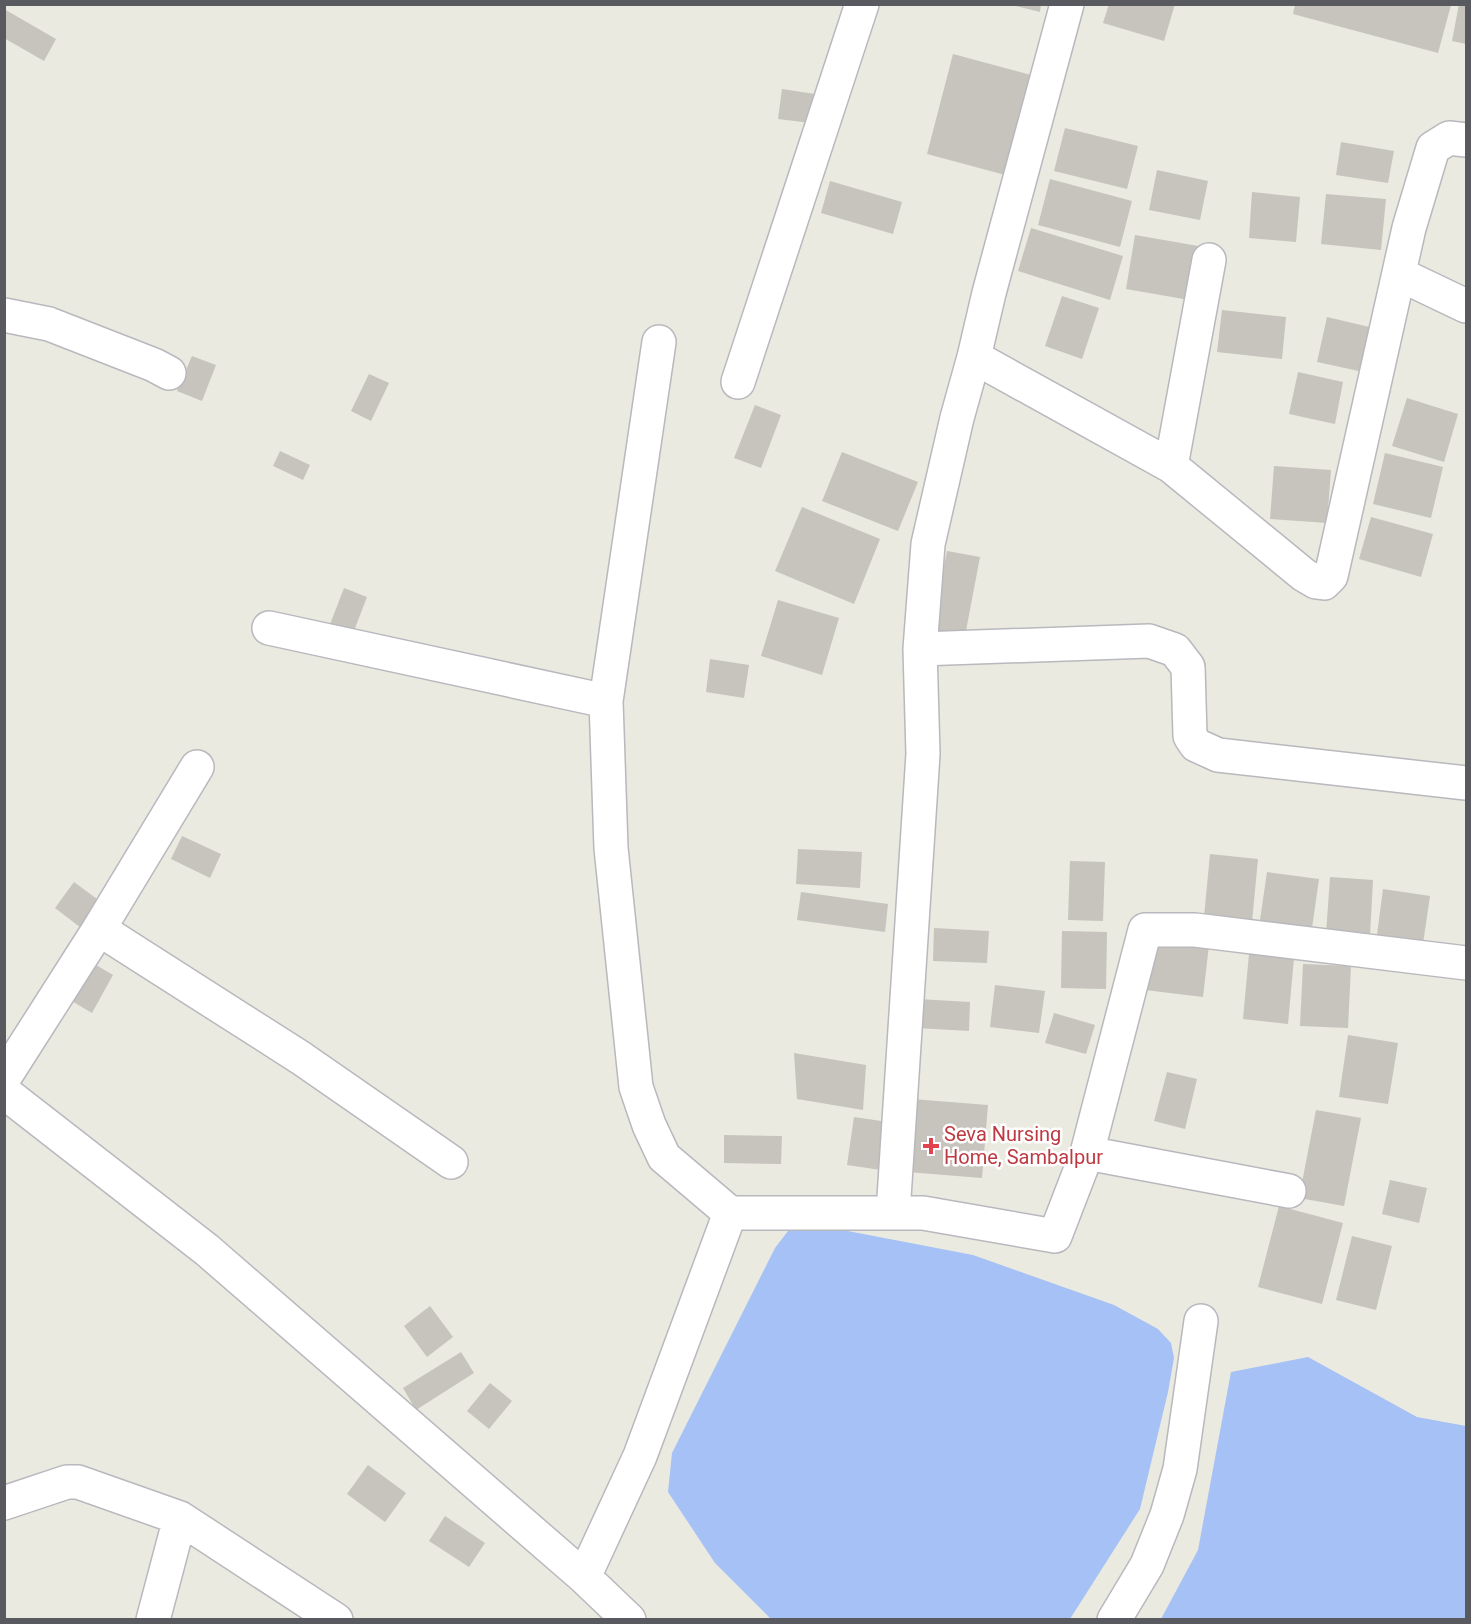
<svg xmlns="http://www.w3.org/2000/svg" width="1471" height="1624" viewBox="0 0 1471 1624" font-family="Roboto,sans-serif">
<style>
.water{fill:#a6c1f5}
.building{fill:#c6c4bd}
.lines{fill:none;stroke-linecap:round;stroke-linejoin:round}
.minor-casing{stroke:#b8b8be;stroke-width:36}
.minor{stroke:#fff;stroke-width:33}
.health-dot{fill:#e0444e;stroke:#fff;stroke-width:2}
.labels{text-anchor:middle;dominant-baseline:central;stroke-width:5;stroke-linejoin:round;paint-order:stroke}
.health-label{font-size:20px;fill:#be3a42;stroke:#fff;text-anchor:start}
</style>
<rect width="100%" height="100%" fill="#eaeae0"/>
<!-- water -->
<path class="water" d="M 806,1223 L 973,1255 L 1114,1305 L 1158,1329 L 1171,1343 L 1174,1358 L 1168,1392 L 1140,1509 L 1070,1619 L 771,1619 L 715,1563 L 668,1492 L 672,1453 L 775,1248 L 788,1231 Z
M 1308,1357 L 1417,1417 L 1466,1426 L 1466,1619 L 1161,1619 L 1198,1550 L 1231,1372 Z"/>
<!-- building -->
<path class="building" d="M 1008,4 L 1041,4 L 1040,12 Z
M 1109,4 L 1175,4 L 1164,41 L 1103,23 Z
M 1459,4 L 1466,4 L 1466,44 L 1452,41 Z
M 1295,5 L 1451,5 L 1438,53 L 1293,14 Z
M 4,9 L 56,39 L 44,61 L 4,38 Z
M 953,54 L 1035,76 L 1009,176 L 927,154 Z
M 782,89 L 815,94 L 811,123 L 778,119 Z
M 1065,128 L 1138,146 L 1127,189 L 1054,171 Z
M 1341,142 L 1394,151 L 1388,183 L 1336,175 Z
M 1157,170 L 1208,181 L 1200,220 L 1149,210 Z
M 1050,179 L 1132,201 L 1120,247 L 1038,225 Z
M 830,181 L 902,202 L 893,234 L 821,213 Z
M 1252,192 L 1300,197 L 1296,242 L 1249,238 Z
M 1326,194 L 1386,199 L 1381,250 L 1321,244 Z
M 1031,228 L 1123,256 L 1110,300 L 1018,271 Z
M 1135,235 L 1204,247 L 1195,301 L 1126,289 Z
M 1062,296 L 1099,308 L 1082,359 L 1045,346 Z
M 1222,310 L 1286,317 L 1282,359 L 1217,352 Z
M 1327,317 L 1378,329 L 1368,373 L 1317,362 Z
M 192,356 L 216,365 L 202,401 L 177,391 Z
M 1298,372 L 1343,382 L 1335,424 L 1289,414 Z
M 369,374 L 389,383 L 371,421 L 351,411 Z
M 1407,398 L 1458,414 L 1444,462 L 1392,446 Z
M 755,405 L 781,415 L 761,468 L 734,458 Z
M 280,451 L 310,465 L 303,480 L 273,466 Z
M 842,452 L 918,482 L 898,531 L 822,501 Z
M 1385,453 L 1443,467 L 1431,518 L 1373,504 Z
M 1274,466 L 1331,470 L 1327,523 L 1270,519 Z
M 802,507 L 880,539 L 854,604 L 775,571 Z
M 1371,517 L 1433,534 L 1421,577 L 1359,559 Z
M 947,551 L 980,557 L 965,636 L 931,629 Z
M 344,588 L 367,597 L 352,636 L 329,627 Z
M 778,600 L 839,618 L 822,675 L 761,656 Z
M 710,659 L 749,665 L 744,698 L 706,692 Z
M 182,836 L 221,854 L 210,878 L 171,859 Z
M 798,849 L 862,852 L 860,888 L 796,884 Z
M 1210,854 L 1258,859 L 1252,922 L 1204,917 Z
M 1070,861 L 1105,862 L 1103,921 L 1068,920 Z
M 1267,872 L 1319,879 L 1311,935 L 1259,927 Z
M 1330,877 L 1373,880 L 1370,936 L 1326,934 Z
M 74,882 L 105,905 L 85,931 L 55,908 Z
M 1383,889 L 1430,896 L 1421,957 L 1375,950 Z
M 801,892 L 888,904 L 885,932 L 797,920 Z
M 934,928 L 989,931 L 987,963 L 933,961 Z
M 1062,931 L 1107,932 L 1106,989 L 1061,988 Z
M 1151,938 L 1209,945 L 1203,997 L 1145,990 Z
M 1249,954 L 1294,958 L 1288,1024 L 1243,1019 Z
M 91,962 L 113,975 L 92,1013 L 70,1000 Z
M 1303,964 L 1351,966 L 1348,1028 L 1300,1026 Z
M 995,985 L 1045,991 L 1039,1033 L 990,1027 Z
M 918,999 L 970,1002 L 969,1031 L 917,1028 Z
M 1054,1013 L 1095,1025 L 1086,1054 L 1045,1043 Z
M 1348,1035 L 1398,1043 L 1388,1104 L 1339,1097 Z
M 794,1053 L 866,1065 L 863,1110 L 797,1099 Z
M 1167,1072 L 1197,1079 L 1185,1129 L 1154,1121 Z
M 912,1099 L 988,1105 L 982,1178 L 907,1172 Z
M 1316,1110 L 1361,1118 L 1344,1206 L 1299,1198 Z
M 854,1117 L 888,1122 L 881,1170 L 847,1165 Z
M 724,1135 L 782,1136 L 781,1164 L 724,1163 Z
M 1390,1180 L 1427,1188 L 1419,1223 L 1382,1214 Z
M 1279,1206 L 1343,1223 L 1322,1304 L 1258,1287 Z
M 1352,1236 L 1392,1246 L 1376,1310 L 1336,1300 Z
M 430,1306 L 453,1337 L 427,1357 L 404,1326 Z
M 461,1352 L 474,1373 L 416,1410 L 403,1388 Z
M 490,1383 L 512,1401 L 489,1429 L 467,1411 Z
M 368,1465 L 406,1493 L 385,1522 L 347,1494 Z
M 445,1516 L 485,1543 L 469,1567 L 429,1541 Z"/>
<g class="lines">
<!-- minor casing -->
<g class="minor-casing">
<path id="minor" d="M 1399,274 L 1466,306
M 4,315 L 49,324 L 154,365 L 169,373
M 659,342 L 606,701 L 611,848 L 636,1087 L 649,1125 L 664,1157 L 730,1213 L 923,1213 L 1055,1236 L 1087,1153 L 1145,930 L 1195,930 L 1466,963
M 974,357 L 1171,466 L 1304,575 L 1316,582 L 1324,583 L 1331,576 L 1409,228 L 1433,148 L 1449,138 L 1466,140
M 738,382 L 862,4
M 1171,466 L 1209,260
M 269,628 L 606,701
M 920,649 L 1149,641 L 1175,650 L 1188,667 L 1190,736 L 1196,745 L 1218,755 L 1466,783
M 99,929 L 301,1058 L 451,1162
M 4,1078 L 99,929 L 197,767
M 4,1092 L 207,1250 L 584,1577 L 629,1620
M 1087,1153 L 1289,1191
M 893,1213 L 923,754 L 920,649 L 928,544 L 957,418 L 974,357 L 989,293 L 1067,4
M 4,1503 L 67,1482 L 78,1482 L 180,1518 L 336,1620
M 584,1577 L 640,1456 L 730,1213
M 153,1620 L 180,1518
M 1114,1620 L 1147,1565 L 1167,1515 L 1180,1469 L 1201,1321"/>
</g>
<!-- minor -->
<use href="#minor" class="minor"/>
</g>
<!-- markers -->
<path class="health-dot" d="M928 1137h6v6h6v6h-6v6h-6v-6h-6v-6h6z"/>
<g class="labels">
<!-- health labels -->
<g class="health-label">
<text x="944" y="1134">Seva Nursing<tspan x="944" dy="23">Home, Sambalpur</tspan></text>
</g>
</g>
<!-- border -->
<rect width="1471" height="1624" fill="none" stroke="#595a5f" stroke-width="12"/>
</svg>
